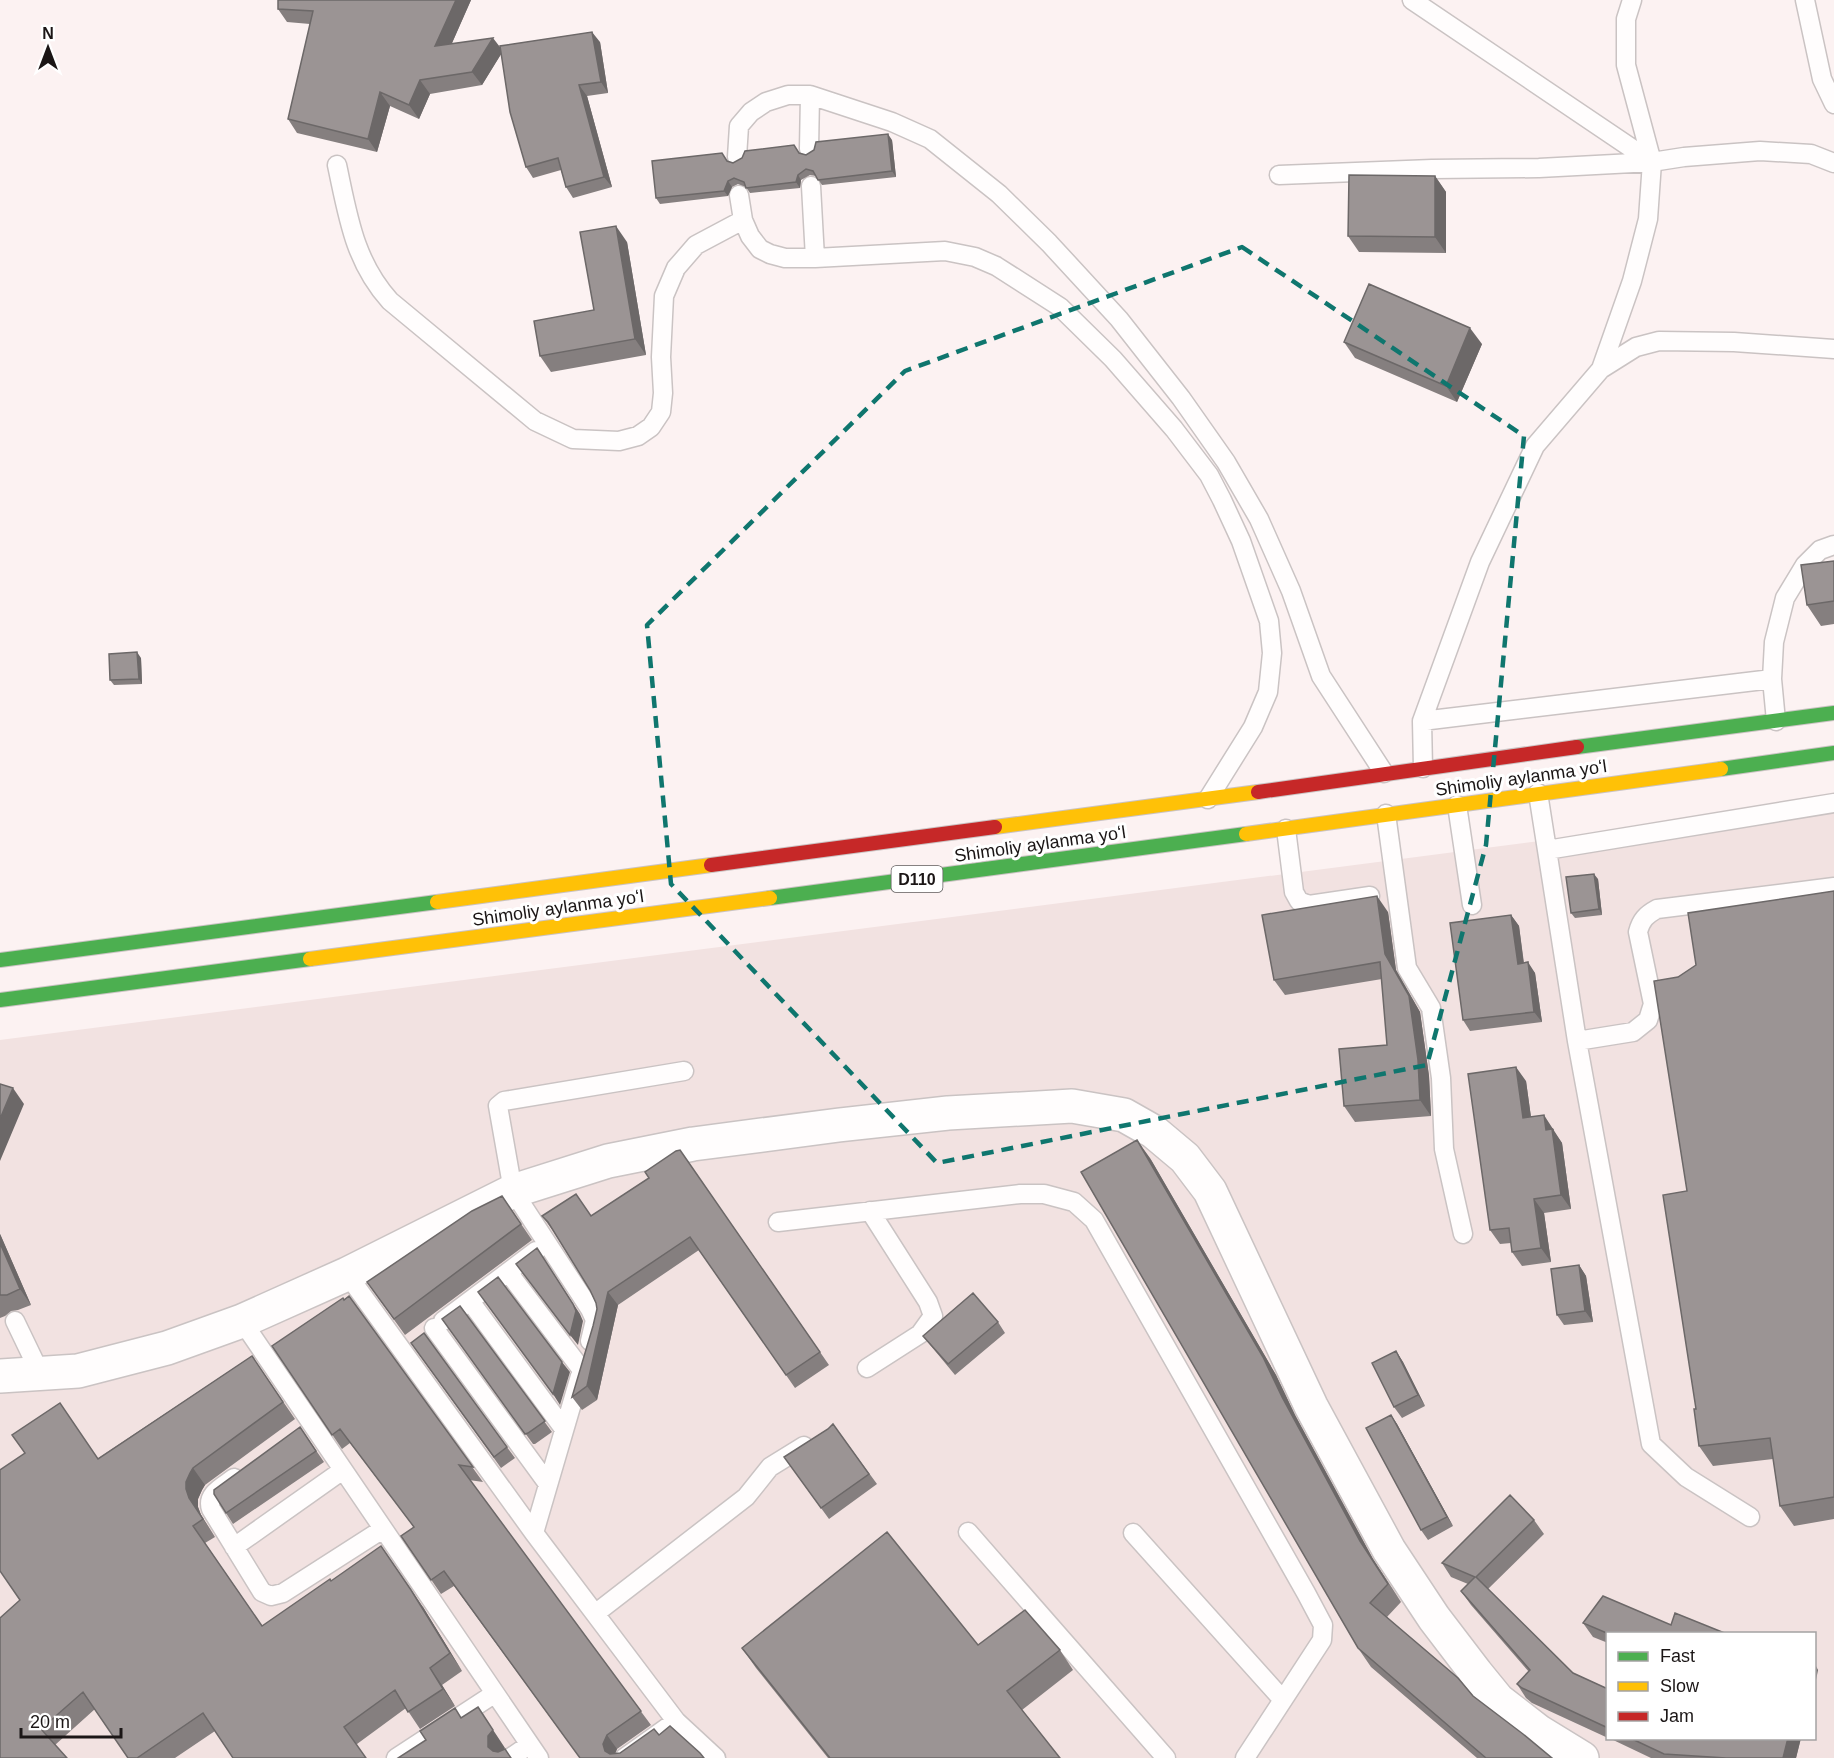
<svg xmlns="http://www.w3.org/2000/svg" width="1834" height="1758" viewBox="0 0 1834 1758" font-family="Arial,sans-serif">
<style>
.built{fill:#f2e2e1;fill-rule:evenodd}
.lines{fill:none;stroke-linecap:round;stroke-linejoin:round}
.lane-casing{stroke:#cac3c3;stroke-width:21}
.street-casing{stroke:#cac3c3;stroke-width:36}
.fast-casing{stroke:#cac3c3;stroke-width:16}
.slow-casing{stroke:#cac3c3;stroke-width:16}
.jam-casing{stroke:#cac3c3;stroke-width:16}
.lane{stroke:#fffdfd;stroke-width:18}
.street{stroke:#fffdfd;stroke-width:33}
.fast{stroke:#4caf50;stroke-width:14}
.slow{stroke:#ffc107;stroke-width:14}
.jam{stroke:#c62828;stroke-width:14}
.wall{fill:#857f7f}
.shaded-wall{fill:#6c6868}
.building{fill:#9b9494;stroke:#6c6868;stroke-width:1.5}
.marked{fill:none;stroke:#0f766e;stroke-width:4.5;stroke-dasharray:12 8;stroke-linejoin:round}
.labels{text-anchor:middle;dominant-baseline:central;stroke-width:6;stroke-linejoin:round;paint-order:stroke}
.shield{fill:#fff;stroke:#5f5c5c;stroke-width:1.5}
.shield-label{font-size:16px;font-weight:bold;fill:#1b1616}
.street-label{font-size:18px;fill:#1b1616;stroke:#fff}
</style>
<rect width="100%" height="100%" fill="#fcf2f2"/>
<!-- built -->
<path class="built" d="M 1834,803 L 1834,1758 L 0,1758 L 0,1040 ZM 1608,1634 L 1814,1634 L 1814,1738 L 1608,1738 Z"/>
<g class="lines">
<!-- lane casing -->
<g class="lane-casing">
<path id="lane" d="M 1412,0 L 1652,162
M 1805,0 L 1822,79 L 1834,104
M 809,149 L 810,95
M 737,157 L 739,126 L 751,112 L 766,102 L 788,95 L 810,95 L 892,122 L 930,139 L 999,194 L 1049,243 L 1119,319 L 1181,398 L 1226,462 L 1259,519 L 1291,591 L 1321,676 L 1384,773
M 337,165 C 348,216 354,261 390,301 L 535,421 L 573,439 L 619,441 L 638,436 L 651,427 L 661,412 L 663,393 L 661,357 L 664,296 L 676,268 L 696,245 L 743,220
M 1279,175 L 1432,169 L 1539,168 L 1652,162 L 1684,157 L 1760,151 L 1811,154 L 1834,163
M 811,186 L 815,258
M 739,195 L 743,220 L 750,236 L 760,249 L 770,254 L 785,258 L 815,258 L 945,251 L 975,257 L 996,266 L 1060,307 L 1113,359 L 1174,429 L 1209,475 L 1222,500 L 1241,541 L 1269,621 L 1272,653 L 1268,692 L 1253,727 L 1208,799
M 1601,369 L 1632,281 L 1648,219 L 1652,162 L 1626,65 L 1626,19 L 1632,0
M 1422,721 L 1772,679
M 1776,721 L 1772,679 L 1774,642 L 1785,598 L 1805,565 L 1820,550 L 1834,545
M 1423,768 L 1422,721 L 1480,562 L 1535,446 L 1601,369 L 1636,347 L 1659,341 L 1734,342 L 1834,349
M 1538,793 L 1547,850
M 1457,805 L 1472,905
M 1386,814 L 1407,968 L 1431,1008 L 1441,1078 L 1444,1149 L 1463,1234
M 1286,829 L 1294,892 L 1299,901 L 1309,905 L 1370,896
M 1577,1041 L 1633,1032 L 1648,1020 L 1653,1004 L 1638,932 C 1641,920 1646,915 1657,909 L 1834,887
M 778,1222 L 1020,1194 L 1044,1194 L 1074,1202 L 1094,1220 L 1306,1593 L 1323,1625 L 1322,1640 L 1245,1758
M 508,1272 L 582,1370
M 347,1274 L 534,1533 L 676,1721 L 624,1758
M 470,1301 L 564,1429
M 15,1321 L 40,1373
M 242,1321 L 539,1758
M 443,1321 L 536,1251
M 434,1328 L 548,1484
M 590,1341 L 595,1320 L 590,1309 L 513,1191 L 498,1106 L 504,1101 L 684,1071
M 867,1368 L 920,1334 L 933,1316 L 928,1302 L 870,1211
M 234,1478 C 222,1487 206,1494 211,1509 L 262,1592 L 271,1596 L 283,1593 L 383,1529
M 1750,1517 L 1686,1477 L 1651,1444 L 1577,1041 L 1547,850 L 1834,803
M 968,1532 L 1166,1758
M 534,1533 L 580,1376
M 1133,1533 L 1283,1700
M 234,1547 L 343,1470
M 596,1613 L 746,1497 L 770,1467 L 804,1446
M 676,1721 L 716,1758
M 396,1758 L 494,1694
M 510,1758 L 529,1745"/>
</g>
<!-- street casing -->
<g class="street-casing">
<path id="street" d="M 0,1376 L 78,1371 L 167,1348 L 242,1321 L 347,1274 L 513,1191 L 608,1161 L 693,1144 L 839,1125 L 948,1113 L 1072,1106 L 1124,1115 L 1154,1132 L 1185,1158 L 1210,1191 L 1311,1406 L 1389,1550 L 1434,1618 L 1476,1673 L 1498,1700 L 1538,1731 L 1582,1758"/>
</g>
<!-- fast casing -->
<g class="fast-casing">
<path id="fast" d="M 1577,747 L 1834,713
M 1721,769 L 1834,753
M 770,898 L 1246,834
M 0,960 L 437,902
M 0,1000 L 310,959"/>
</g>
<!-- slow casing -->
<g class="slow-casing">
<path id="slow" d="M 995,827 L 1258,792
M 1246,834 L 1721,769
M 437,902 L 711,865
M 310,959 L 770,898"/>
</g>
<!-- jam casing -->
<g class="jam-casing">
<path id="jam" d="M 1258,792 L 1577,747
M 711,865 L 995,827"/>
</g>
<!-- lane -->
<use href="#lane" class="lane"/>
<!-- street -->
<use href="#street" class="street"/>
<!-- fast -->
<use href="#fast" class="fast"/>
<!-- slow -->
<use href="#slow" class="slow"/>
<!-- jam -->
<use href="#jam" class="jam"/>
</g>
<!-- wall -->
<path class="wall" d="M 278,0 L 471,0 L 452,43 L 500,47 L 600,42 L 608,93 L 587,96 L 612,187 L 573,198 L 566,187 L 561,170 L 533,178 L 526,167 L 501,54 L 482,85 L 430,94 L 419,119 L 390,106 L 377,152 L 297,133 L 288,119 L 310,24 L 287,22 L 278,9 Z
M 892,140 L 896,177 L 822,185 L 816,176 L 810,175 L 801,180 L 800,188 L 750,193 L 746,187 L 738,184 L 732,187 L 728,196 L 660,204 L 656,198 L 727,161 L 733,163 L 800,153 L 806,155 Z
M 1435,176 L 1446,192 L 1446,253 L 1359,252 L 1348,236 Z
M 627,242 L 646,355 L 551,372 L 540,356 L 594,310 Z
M 1344,342 L 1482,344 L 1457,402 L 1355,358 Z
M 1834,561 L 1834,624 L 1821,626 L 1807,605 Z
M 141,658 L 142,684 L 114,685 L 110,680 Z
M 1598,879 L 1602,915 L 1575,918 L 1571,913 Z
M 1834,891 L 1834,1519 L 1794,1526 L 1780,1506 L 1773,1459 L 1713,1466 L 1699,1446 L 1696,1409 L 1678,977 Z
M 1388,912 L 1396,970 L 1420,1012 L 1429,1076 L 1431,1116 L 1355,1122 L 1344,1106 L 1387,1045 L 1382,979 L 1285,995 L 1274,980 Z
M 1511,915 L 1519,926 L 1524,963 L 1535,973 L 1542,1022 L 1470,1031 L 1463,1020 Z
M 1526,1081 L 1531,1117 L 1554,1129 L 1554,1132 L 1562,1143 L 1571,1209 L 1544,1213 L 1551,1262 L 1522,1266 L 1512,1252 L 1511,1243 L 1500,1244 L 1490,1230 Z
M 680,1150 L 829,1365 L 795,1388 L 699,1250 L 618,1305 L 597,1400 L 582,1410 L 572,1397 L 593,1326 L 597,1309 L 596,1303 L 590,1290 L 554,1232 L 542,1216 L 591,1216 L 649,1178 Z
M 1150,1158 L 1276,1375 L 1295,1415 L 1373,1559 L 1401,1602 L 1387,1617 L 1473,1696 L 1552,1758 L 1477,1758 L 1371,1667 L 1358,1648 Z
M 502,1196 L 532,1240 L 405,1335 L 367,1282 Z
M 0,1234 L 31,1305 L 18,1310 L 11,1311 L 5,1316 L 0,1318 Z
M 1579,1265 L 1586,1276 L 1593,1322 L 1564,1325 L 1557,1315 Z
M 349,1296 L 483,1482 L 469,1480 L 651,1725 L 617,1749 L 615,1754 L 620,1753 L 659,1735 L 700,1753 L 580,1758 L 454,1586 L 441,1594 L 401,1536 L 414,1527 L 350,1443 L 342,1449 L 272,1346 Z
M 460,1306 L 552,1432 L 535,1444 L 533,1444 L 442,1319 Z
M 998,1322 L 1005,1333 L 955,1375 L 931,1346 L 923,1336 Z
M 424,1333 L 515,1458 L 501,1468 L 411,1343 Z
M 1396,1351 L 1403,1362 L 1425,1406 L 1402,1418 L 1394,1407 Z
M 252,1356 L 295,1419 L 205,1485 L 202,1490 L 198,1499 L 198,1507 L 201,1515 L 215,1537 L 205,1543 L 262,1626 L 331,1581 L 423,1607 L 462,1671 L 442,1685 L 455,1706 L 420,1729 L 406,1708 L 357,1744 L 215,1731 L 175,1758 L 128,1758 L 95,1709 L 55,1745 L 0,1758 L 20,1600 L 98,1458 Z
M 1391,1415 L 1397,1424 L 1453,1526 L 1428,1540 L 1421,1530 Z
M 833,1424 L 877,1484 L 829,1519 L 784,1457 L 828,1429 Z
M 300,1427 L 324,1462 L 233,1524 L 226,1513 Z
M 1534,1520 L 1544,1534 L 1488,1589 L 1573,1673 L 1608,1689 L 1608,1738 L 1532,1703 L 1526,1698 L 1517,1684 L 1529,1672 L 1471,1605 L 1461,1591 L 1468,1584 L 1451,1577 L 1442,1563 Z
M 1583,1623 L 1671,1625 L 1727,1634 L 1608,1634 L 1608,1643 L 1593,1637 Z
M 978,1645 L 1060,1650 L 1073,1670 L 1022,1710 L 1060,1758 L 828,1758 L 756,1668 L 742,1648 Z
M 1609,1738 L 1801,1738 L 1796,1758 L 1651,1758 Z"/>
<!-- shaded-wall -->
<path class="shaded-wall" d="M 456,0 L 471,0 L 445,59 L 435,46 Z
M 592,32 L 600,42 L 608,93 L 601,82 Z
M 493,38 L 503,51 L 482,85 L 472,72 Z
M 420,80 L 430,94 L 419,119 L 409,105 Z
M 579,85 L 587,96 L 612,187 L 604,177 Z
M 380,92 L 390,106 L 377,152 L 368,139 Z
M 888,134 L 892,140 L 896,177 L 892,171 Z
M 798,175 L 801,180 L 800,188 L 796,182 Z
M 1435,176 L 1446,192 L 1446,253 L 1435,237 Z
M 728,181 L 732,187 L 728,196 L 724,191 Z
M 616,226 L 627,242 L 646,355 L 635,339 Z
M 1470,328 L 1482,344 L 1457,402 L 1446,386 Z
M 137,652 L 141,658 L 142,684 L 139,679 Z
M 1594,874 L 1598,879 L 1602,915 L 1599,909 Z
M 1377,896 L 1388,912 L 1396,970 L 1420,1012 L 1429,1076 L 1431,1116 L 1420,1100 L 1385,954 Z
M 1511,915 L 1519,926 L 1525,974 L 1518,964 Z
M 1528,962 L 1535,973 L 1542,1022 L 1534,1012 Z
M 1516,1067 L 1526,1081 L 1533,1132 L 1523,1118 Z
M 13,1088 L 24,1104 L 0,1161 L 0,1119 Z
M 1544,1115 L 1562,1143 L 1571,1209 L 1561,1195 L 1546,1130 Z
M 1137,1140 L 1150,1158 L 1276,1375 L 1295,1415 L 1373,1559 L 1401,1602 L 1360,1541 Z
M 1534,1199 L 1544,1213 L 1551,1262 L 1541,1248 Z
M 0,1234 L 1,1236 L 31,1305 L 20,1289 L 0,1243 Z
M 544,1259 L 580,1314 L 583,1321 L 578,1345 L 570,1335 Z
M 1579,1265 L 1586,1276 L 1593,1322 L 1585,1311 Z
M 608,1292 L 618,1305 L 597,1400 L 587,1386 Z
M 1396,1351 L 1403,1362 L 1425,1406 L 1418,1395 Z
M 562,1362 L 570,1372 L 560,1405 L 553,1394 Z
M 1391,1415 L 1397,1424 L 1453,1526 L 1447,1517 Z
M 193,1468 L 205,1485 L 202,1490 L 198,1499 L 198,1507 L 201,1515 L 215,1537 L 189,1498 L 186,1489 L 186,1482 L 190,1473 Z
M 381,1546 L 423,1607 L 462,1671 L 450,1653 Z
M 1815,1664 L 1818,1670 L 1815,1685 Z
M 430,1668 L 442,1685 L 455,1706 L 443,1689 Z
M 478,1707 L 505,1748 L 500,1754 L 500,1758 L 488,1747 Z
M 607,1735 L 617,1749 L 613,1758 L 605,1751 L 603,1744 Z
M 1788,1738 L 1801,1738 L 1796,1758 L 1783,1758 Z"/>
<!-- building -->
<path class="building" d="M 278,0 L 456,0 L 435,46 L 493,38 L 472,72 L 420,80 L 409,105 L 380,92 L 368,139 L 288,119 L 313,11 L 278,9 Z
M 592,32 L 601,82 L 579,85 L 604,177 L 566,187 L 558,158 L 526,167 L 510,112 L 500,46 Z
M 888,134 L 892,171 L 818,180 L 813,171 L 806,169 L 798,175 L 796,182 L 746,188 L 744,182 L 734,178 L 728,181 L 724,191 L 656,198 L 652,161 L 722,153 L 727,161 L 733,163 L 742,158 L 745,151 L 794,145 L 799,153 L 806,155 L 814,150 L 816,142 Z
M 1349,175 L 1435,176 L 1435,237 L 1348,236 Z
M 616,226 L 635,339 L 540,356 L 534,321 L 594,310 L 580,232 Z
M 1369,284 L 1470,328 L 1446,386 L 1344,342 Z
M 1834,561 L 1834,601 L 1807,605 L 1801,565 Z
M 137,652 L 139,679 L 110,680 L 109,654 Z
M 1594,874 L 1599,909 L 1571,913 L 1566,877 Z
M 1834,891 L 1834,1497 L 1780,1506 L 1770,1438 L 1699,1446 L 1694,1409 L 1696,1409 L 1663,1195 L 1687,1191 L 1654,981 L 1678,977 L 1696,965 L 1688,913 Z
M 1377,896 L 1385,954 L 1409,996 L 1418,1060 L 1420,1100 L 1344,1106 L 1339,1049 L 1387,1045 L 1380,962 L 1274,980 L 1262,915 Z
M 1511,915 L 1518,964 L 1528,962 L 1534,1012 L 1463,1020 L 1450,923 Z
M 1516,1067 L 1523,1118 L 1544,1115 L 1546,1130 L 1552,1129 L 1561,1195 L 1534,1199 L 1541,1248 L 1512,1252 L 1509,1228 L 1490,1230 L 1468,1074 Z
M 0,1084 L 13,1088 L 0,1119 Z
M 1137,1140 L 1263,1357 L 1282,1397 L 1360,1541 L 1388,1584 L 1370,1603 L 1458,1678 L 1473,1696 L 1523,1734 L 1552,1758 L 1486,1758 L 1358,1648 L 1081,1172 Z
M 680,1150 L 820,1352 L 786,1375 L 690,1237 L 608,1292 L 587,1386 L 572,1397 L 593,1326 L 597,1309 L 596,1303 L 590,1290 L 548,1222 L 542,1216 L 576,1194 L 591,1216 L 649,1178 L 645,1172 L 676,1151 Z
M 502,1196 L 521,1224 L 394,1319 L 367,1282 L 472,1211 Z
M 0,1243 L 20,1289 L 7,1295 L 0,1295 Z
M 537,1248 L 573,1304 L 576,1311 L 570,1335 L 516,1264 Z
M 1579,1265 L 1585,1311 L 1557,1315 L 1551,1269 Z
M 498,1277 L 562,1362 L 553,1394 L 478,1292 Z
M 973,1293 L 998,1322 L 948,1364 L 923,1336 Z
M 349,1296 L 473,1467 L 459,1465 L 641,1711 L 607,1735 L 603,1744 L 605,1751 L 610,1754 L 620,1753 L 654,1729 L 659,1735 L 670,1726 L 700,1753 L 704,1758 L 580,1758 L 444,1571 L 431,1580 L 401,1536 L 414,1527 L 340,1429 L 332,1435 L 272,1346 L 343,1298 L 344,1300 Z
M 460,1306 L 545,1421 L 528,1433 L 525,1434 L 442,1319 Z
M 424,1333 L 507,1447 L 494,1457 L 411,1343 Z
M 1396,1351 L 1418,1395 L 1394,1407 L 1372,1363 Z
M 252,1356 L 283,1402 L 193,1468 L 190,1473 L 186,1482 L 186,1489 L 189,1498 L 203,1519 L 193,1526 L 262,1626 L 330,1579 L 331,1581 L 381,1546 L 411,1590 L 450,1653 L 430,1668 L 443,1689 L 408,1712 L 395,1690 L 344,1727 L 366,1758 L 233,1758 L 203,1713 L 137,1758 L 128,1758 L 83,1692 L 41,1729 L 67,1758 L 0,1758 L 0,1618 L 20,1600 L 0,1571 L 0,1470 L 25,1453 L 12,1435 L 60,1403 L 98,1459 Z
M 1391,1415 L 1447,1517 L 1421,1530 L 1366,1428 Z
M 833,1424 L 869,1474 L 821,1508 L 784,1457 L 828,1429 Z
M 300,1427 L 316,1451 L 226,1513 L 214,1494 L 214,1490 Z
M 1510,1495 L 1534,1520 L 1476,1577 L 1573,1673 L 1608,1689 L 1608,1728 L 1522,1688 L 1517,1684 L 1530,1670 L 1461,1591 L 1475,1577 L 1442,1563 Z
M 887,1532 L 978,1645 L 1025,1610 L 1060,1650 L 1007,1691 L 1060,1758 L 830,1758 L 742,1648 Z
M 1603,1596 L 1671,1625 L 1675,1613 L 1727,1634 L 1609,1634 L 1583,1623 Z
M 478,1707 L 493,1730 L 488,1736 L 488,1747 L 493,1751 L 498,1752 L 505,1749 L 511,1758 L 398,1758 L 426,1740 L 420,1731 L 455,1708 L 461,1718 Z
M 1630,1738 L 1788,1738 L 1783,1758 L 1726,1758 L 1664,1754 Z"/>
<!-- marked area -->
<path class="marked" d="M 1242,247 L 1524,436 L 1486,845 L 1427,1065 L 937,1163 L 671,884 L 647,625 L 905,371 Z"/>
<g class="labels">
<!-- shield labels -->
<rect class="shield" x="891.5" y="866" width="51" height="26" rx="4.5"/>
<g class="shield-label">
<text x="917" y="879">D110</text>
</g>
<!-- street labels -->
<g class="street-label">
<text transform="translate(1521 778) rotate(-8)">Shimoliy aylanma yoʻl</text>
<text transform="translate(1040 844) rotate(-8)">Shimoliy aylanma yoʻl</text>
<text transform="translate(558 908) rotate(-8)">Shimoliy aylanma yoʻl</text>
</g>
</g>
<!-- legend -->
<rect x="1606" y="1632" width="210" height="108" fill="#ffffff" stroke="#a4a2a2" stroke-width="1.5"/>
<rect x="1618" y="1652" width="30" height="9" fill="#4caf50" stroke="#a4a2a2" stroke-width="1.5"/>
<text x="1660" y="1662" font-size="18" fill="#1b1616">Fast</text>
<rect x="1618" y="1682" width="30" height="9" fill="#ffc107" stroke="#a4a2a2" stroke-width="1.5"/>
<text x="1660" y="1692" font-size="18" fill="#1b1616">Slow</text>
<rect x="1618" y="1712" width="30" height="9" fill="#c62828" stroke="#a4a2a2" stroke-width="1.5"/>
<text x="1660" y="1722" font-size="18" fill="#1b1616">Jam</text>
<!-- north arrow -->
<g transform="translate(48 48)" stroke="#ffffff" stroke-width="4.5" paint-order="stroke">
<path d="M0-4.5L10 22L0 15L-10 22Z" fill="#1b1616"/>
<text y="-9" font-size="16" font-weight="bold" text-anchor="middle" fill="#1b1616">N</text>
</g>
<!-- scale -->
<path d="M21 1728v9h100v-9" fill="none" stroke="#1b1616" stroke-width="3"/>
<text x="30" y="1728" font-size="18" fill="#1b1616" stroke="#ffffff" stroke-width="4.5" paint-order="stroke">20 m</text>
</svg>
